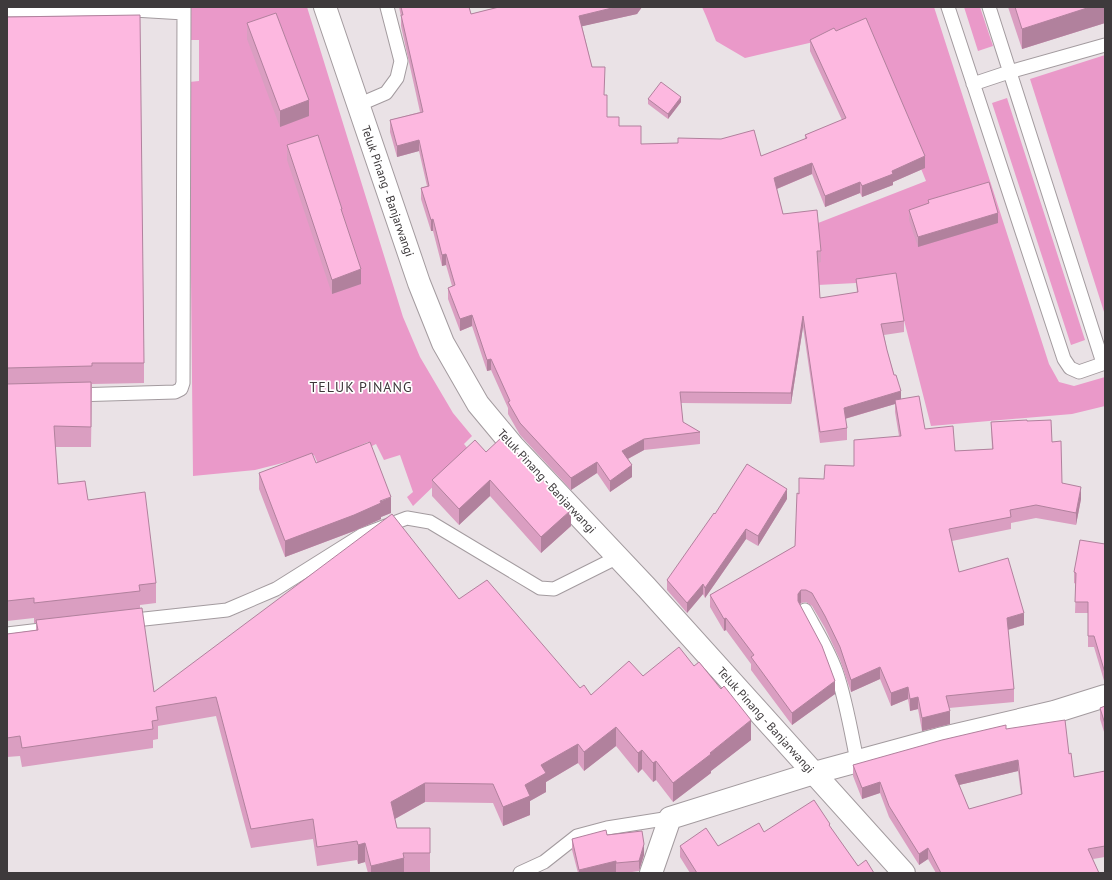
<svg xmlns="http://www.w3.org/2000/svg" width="1112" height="880" viewBox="0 0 1112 880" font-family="'PT Sans',sans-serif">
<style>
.green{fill:#ea99c9}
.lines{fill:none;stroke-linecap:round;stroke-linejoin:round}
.service-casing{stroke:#a39b9f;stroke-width:15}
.minor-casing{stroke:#a39b9f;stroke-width:24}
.secondary-casing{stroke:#a39b9f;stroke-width:24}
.service{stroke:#fff;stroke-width:13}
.minor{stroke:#fff;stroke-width:22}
.secondary{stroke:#fff;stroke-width:22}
.wall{fill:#da9ec1;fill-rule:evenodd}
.shaded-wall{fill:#b1819d}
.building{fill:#fdb8e0;stroke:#b1819d;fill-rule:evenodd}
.labels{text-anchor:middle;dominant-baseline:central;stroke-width:3.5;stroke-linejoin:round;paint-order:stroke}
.street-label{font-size:12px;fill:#3e3a3c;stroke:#fff}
.quarter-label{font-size:14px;letter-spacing:1px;fill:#3d373a;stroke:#fff}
</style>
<rect width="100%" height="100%" fill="#eae2e6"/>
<!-- green -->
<path class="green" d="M 189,7 L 307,7 L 403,317 L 420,357 L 453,413 L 472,436 L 464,444 L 470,451 L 413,506 L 407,497 L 413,492 L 400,455 L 384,460 L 376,444 L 370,447 L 368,442 L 318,464 L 314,455 L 255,470 L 193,476 L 189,82 L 199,81 L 199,40 L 188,40 Z
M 702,7 L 934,7 L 1049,364 L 1059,382 L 1074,386 L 1105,377 L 1105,406 L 1072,414 L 931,426 L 894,281 L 818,285 L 813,225 L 926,181 L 865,30 L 745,58 L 716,41 L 706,16 Z
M 964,7 L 980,7 L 993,46 L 978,51 Z
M 1105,55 L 1105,315 L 1030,79 Z
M 1007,98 L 1085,340 L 1071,345 L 992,103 Z"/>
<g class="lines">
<!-- service casing -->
<g class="service-casing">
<path id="service" d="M 948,7 L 1064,359 L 1070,368 L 1079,372 L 1105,363
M 989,7 L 1103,363
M 7,10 L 117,9 L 184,13
M 973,84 L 1009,72 L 1105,45
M 358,105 L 386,93 L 397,78 L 401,61 L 387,7
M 74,395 L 175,392 L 181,389 L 183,383 L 184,7
M 805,610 C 816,630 828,649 836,671 C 846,700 851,731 857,761
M 126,621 L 227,610 L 276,589 L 362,535 L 407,518 L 430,522 L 540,588 L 554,589 L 618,557
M 7,634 L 49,629
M 520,873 L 544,862 L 577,836 L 607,828 L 670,818"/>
</g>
<!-- minor casing -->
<g class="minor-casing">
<path id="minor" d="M 651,873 L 670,818 L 814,773 L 939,739 L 1054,712 L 1105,696"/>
</g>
<!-- secondary casing -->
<g class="secondary-casing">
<path id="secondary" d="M 325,7 L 419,283 L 443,343 L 478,404 L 513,446 L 647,588 L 904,873"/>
</g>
<!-- service -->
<use href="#service" class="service"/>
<!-- minor -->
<use href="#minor" class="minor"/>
<!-- secondary -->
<use href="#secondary" class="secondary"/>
</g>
<!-- wall -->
<path class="wall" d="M 399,7 L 469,7 L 471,14 L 499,7 L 642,7 L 637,14 L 582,26 L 592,67 L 604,95 L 607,117 L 641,144 L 761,156 L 805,139 L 805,135 L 842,120 L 810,51 L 810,40 L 836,31 L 925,168 L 893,182 L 893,185 L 862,197 L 860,193 L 825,207 L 812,174 L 777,189 L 783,214 L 821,251 L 821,262 L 818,263 L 820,298 L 857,293 L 856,279 L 904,321 L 904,332 L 884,335 L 887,350 L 901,399 L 925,429 L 955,451 L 992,449 L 991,422 L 1027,421 L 1052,442 L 1062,483 L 1081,499 L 1076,525 L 1036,518 L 1011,523 L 1011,529 L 952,541 L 959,572 L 1024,625 L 1008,630 L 1014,689 L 1014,702 L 949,708 L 950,724 L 922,731 L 918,709 L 910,711 L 908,699 L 891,706 L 880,679 L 851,692 L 840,660 L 825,628 L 812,606 L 806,602 L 801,603 L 800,605 L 835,694 L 792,725 L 751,670 L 751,664 L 726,630 L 724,631 L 710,607 L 710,595 L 795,546 L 799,494 L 824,479 L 854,466 L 899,436 L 895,412 L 895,404 L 845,419 L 847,428 L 847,440 L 820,443 L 803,327 L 791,404 L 681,403 L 683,422 L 700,432 L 700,444 L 644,450 L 628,459 L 632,477 L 610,492 L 597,473 L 571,490 L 520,435 L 508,414 L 508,408 L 491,370 L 487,371 L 472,326 L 460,331 L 448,299 L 448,288 L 452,286 L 446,265 L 442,266 L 433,231 L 431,231 L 421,199 L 421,188 L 427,186 L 419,151 L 397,157 L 390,132 L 390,120 L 420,112 L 401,26 L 401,17 Z
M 1008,7 L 1105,7 L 1105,23 L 1022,49 Z
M 7,17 L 144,363 L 144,383 L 92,384 L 91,447 L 55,447 L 58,484 L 88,500 L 156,583 L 156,603 L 140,605 L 140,608 L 154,692 L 459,599 L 580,688 L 591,695 L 643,676 L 751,740 L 711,771 L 711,773 L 673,802 L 656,780 L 653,782 L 642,769 L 638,773 L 616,746 L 584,771 L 578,763 L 546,782 L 546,792 L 530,801 L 530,815 L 503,826 L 493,803 L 425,802 L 395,819 L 397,828 L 430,828 L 430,872 L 404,872 L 404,873 L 368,873 L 365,862 L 358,864 L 357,860 L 317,866 L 313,839 L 251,848 L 216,716 L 158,726 L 158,739 L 153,740 L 153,748 L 22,767 L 20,756 L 7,757 L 7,634 L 36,630 L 36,623 L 34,623 L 34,618 L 7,621 Z
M 247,23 L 309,116 L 280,127 L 247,39 Z
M 648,99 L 681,102 L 668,119 L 648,104 Z
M 287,145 L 342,212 L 361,284 L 332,294 L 287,160 Z
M 928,200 L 998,223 L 918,247 L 909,220 L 909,210 L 928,204 Z
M 486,452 L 571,526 L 541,553 L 490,496 L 459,525 L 432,496 L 432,480 Z
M 316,463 L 391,513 L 381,517 L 381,519 L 354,531 L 285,557 L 259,489 L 259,473 Z
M 787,499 L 758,546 L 746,539 L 705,598 L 703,594 L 687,613 L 667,590 L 667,580 Z
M 1105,544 L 1105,684 L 1094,647 L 1088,647 L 1088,613 L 1075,613 L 1076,584 L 1074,583 L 1074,572 Z
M 1105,706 L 1105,735 L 1100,719 L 1100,708 Z
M 1006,729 L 1069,754 L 1074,777 L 1105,771 L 1105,857 L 1093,859 L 1099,873 L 936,873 L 928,859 L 919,865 L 889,817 L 880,793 L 862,799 L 853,776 L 853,765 ZM 1018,771 L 1021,795 L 969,809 L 959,785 Z
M 830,827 L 858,866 L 874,873 L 690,873 L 680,857 L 680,846 L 718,846 L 764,832 Z
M 607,835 L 644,855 L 639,871 L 625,873 L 616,873 L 616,872 L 610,873 L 578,873 L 572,850 L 572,839 Z"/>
<!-- shaded-wall -->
<path class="shaded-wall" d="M 616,7 L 642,7 L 637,14 L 579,27 L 579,16 Z
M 1090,7 L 1105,7 L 1105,23 L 1022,49 L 1022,29 Z
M 681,97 L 681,102 L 668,119 L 668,114 Z
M 309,100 L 309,116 L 280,127 L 280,111 Z
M 419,140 L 419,151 L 397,157 L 397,146 Z
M 925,156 L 925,168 L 893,182 L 893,185 L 862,197 L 862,186 L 892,171 Z
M 812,163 L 812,174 L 774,190 L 774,178 Z
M 860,182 L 860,193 L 825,207 L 825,196 Z
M 998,213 L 998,223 L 918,247 L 918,237 Z
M 433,219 L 433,231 L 431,231 L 431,220 Z
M 446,254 L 446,265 L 442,266 L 442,255 Z
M 361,269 L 361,284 L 332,294 L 332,280 Z
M 472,315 L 472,326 L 460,331 L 460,319 Z
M 803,316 L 803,327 L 791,404 L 791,393 Z
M 491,359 L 491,370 L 487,371 L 487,360 Z
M 901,391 L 901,402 L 895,400 L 895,404 L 844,419 L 844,408 Z
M 644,439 L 644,450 L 622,462 L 622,451 Z
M 597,462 L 597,473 L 571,490 L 571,478 Z
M 632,465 L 632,477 L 610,492 L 610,481 Z
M 490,480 L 490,496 L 459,525 L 459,509 Z
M 1081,487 L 1081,499 L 1076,525 L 1076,513 Z
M 787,489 L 787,499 L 758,546 L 758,536 Z
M 391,497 L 391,513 L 381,517 L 381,519 L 354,531 L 285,557 L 285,541 Z
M 571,510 L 571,526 L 541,553 L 541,537 Z
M 746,529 L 746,539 L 705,598 L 705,588 Z
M 703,584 L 703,594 L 687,613 L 687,603 Z
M 801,590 L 801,603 L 798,606 L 798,594 Z
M 1024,613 L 1024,625 L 1007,630 L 1007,618 Z
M 726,618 L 726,630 L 724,631 L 724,619 Z
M 880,667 L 880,679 L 851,692 L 851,680 Z
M 835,681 L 835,694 L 792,725 L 792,713 Z
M 908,687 L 908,699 L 891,706 L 891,693 Z
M 918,697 L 918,709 L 910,711 L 910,699 Z
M 950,711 L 950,724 L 922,731 L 922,718 Z
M 751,720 L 751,740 L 711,771 L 711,773 L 673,802 L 673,783 Z
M 616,727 L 616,746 L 584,771 L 584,752 Z
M 578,744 L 578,763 L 546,782 L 546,792 L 530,801 L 530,815 L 503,826 L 503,807 L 541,765 Z
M 642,750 L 642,769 L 638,773 L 638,753 Z
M 1018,760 L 1018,771 L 955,786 L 955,775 Z
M 656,761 L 656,780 L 653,782 L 653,763 Z
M 880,782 L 880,793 L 862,799 L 862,788 Z
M 425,783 L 425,802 L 391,821 L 391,802 Z
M 365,843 L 365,862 L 358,864 L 358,845 Z
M 644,844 L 644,855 L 639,871 L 639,861 Z
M 928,848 L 928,859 L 919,865 L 919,854 Z
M 404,858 L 404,873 L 371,873 L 371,866 Z
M 616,861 L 616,872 L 610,873 L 579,873 L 579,870 Z"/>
<!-- building -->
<path class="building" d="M 401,7 L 469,7 L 471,14 L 499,7 L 616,7 L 579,16 L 592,67 L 605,67 L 604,95 L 607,95 L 607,117 L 619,117 L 619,126 L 641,126 L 641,144 L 678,143 L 678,138 L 721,139 L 754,130 L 761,156 L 807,138 L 805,135 L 846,118 L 810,40 L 834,28 L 836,31 L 866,18 L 925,156 L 892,171 L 893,174 L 862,186 L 860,182 L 825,196 L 812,163 L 774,178 L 783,214 L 817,210 L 821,251 L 817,251 L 820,298 L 858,292 L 856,279 L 896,273 L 904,321 L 881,324 L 887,350 L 894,375 L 896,375 L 901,391 L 844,408 L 847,428 L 820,432 L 803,316 L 791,393 L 680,392 L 683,422 L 700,432 L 644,439 L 622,451 L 632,465 L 610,481 L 597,462 L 571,478 L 520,423 L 508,402 L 510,401 L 491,359 L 487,360 L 472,315 L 460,319 L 448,288 L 455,285 L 446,254 L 442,255 L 433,219 L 431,220 L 421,188 L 429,186 L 419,140 L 397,146 L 390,120 L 423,112 L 401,15 L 403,15 Z
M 1015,7 L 1090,7 L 1022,29 Z
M 276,13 L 309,100 L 280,111 L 247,23 Z
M 140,15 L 144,363 L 92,363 L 92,366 L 7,368 L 7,17 Z
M 661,82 L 681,97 L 668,114 L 648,99 Z
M 318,135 L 342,209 L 341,209 L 361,269 L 332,280 L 287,145 Z
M 989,182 L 998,213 L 918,237 L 909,210 L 929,203 L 928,200 Z
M 91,382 L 91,427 L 54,426 L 58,484 L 85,481 L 88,500 L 145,492 L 156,583 L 139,585 L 140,591 L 34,603 L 34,598 L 7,601 L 7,384 Z
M 919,396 L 925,429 L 953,426 L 955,451 L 993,449 L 991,422 L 1027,420 L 1027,421 L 1051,420 L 1052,442 L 1061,441 L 1062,483 L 1081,487 L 1076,513 L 1036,505 L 1010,510 L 1011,517 L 949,529 L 959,572 L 1008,558 L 1024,613 L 1007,618 L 1014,689 L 946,696 L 950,711 L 922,718 L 918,697 L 910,699 L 908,687 L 891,693 L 880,667 L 851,680 L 840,647 L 825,616 L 812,593 L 806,590 L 801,590 L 798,594 L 798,601 L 822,646 L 835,681 L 792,713 L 751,657 L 754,655 L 726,618 L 724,619 L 710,595 L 795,546 L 797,493 L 799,494 L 799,478 L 824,479 L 825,465 L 854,466 L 854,440 L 901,436 L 895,400 Z
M 502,437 L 571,510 L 541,537 L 490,480 L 459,509 L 432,480 L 475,440 L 486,452 Z
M 370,442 L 391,497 L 380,501 L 381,503 L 354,515 L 285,541 L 259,473 L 312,453 L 316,463 Z
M 747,464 L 787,489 L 758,536 L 746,529 L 705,588 L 703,584 L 687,603 L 667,580 L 714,513 L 715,514 Z
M 392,514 L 459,599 L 487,580 L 580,688 L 584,685 L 591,695 L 629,661 L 643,676 L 679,647 L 694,666 L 699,662 L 721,689 L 724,686 L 751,720 L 710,753 L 711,754 L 673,783 L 656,761 L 653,763 L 642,750 L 638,753 L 616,727 L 584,752 L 578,744 L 541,765 L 546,773 L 525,785 L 530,796 L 503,807 L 493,784 L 425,783 L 391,802 L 397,828 L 430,828 L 430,853 L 403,853 L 404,858 L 371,866 L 365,843 L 358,845 L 357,841 L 317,847 L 313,819 L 251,829 L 216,697 L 156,707 L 158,720 L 152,721 L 153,729 L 22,748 L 20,736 L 7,738 L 7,634 L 38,630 L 36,620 L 142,608 L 154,692 Z
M 1080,540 L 1105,544 L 1105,673 L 1094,636 L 1088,636 L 1088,602 L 1075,602 L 1076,573 L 1074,572 Z
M 1105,706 L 1105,724 L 1100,708 Z
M 1065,720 L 1069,754 L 1071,753 L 1074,777 L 1105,771 L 1105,846 L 1088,849 L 1099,873 L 941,873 L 928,848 L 919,854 L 889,806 L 880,782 L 862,788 L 853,765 L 942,740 L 1006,725 L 1006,729 ZM 1018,760 L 1022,794 L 969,809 L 955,775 Z
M 814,800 L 830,824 L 829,825 L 858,866 L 866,860 L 874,873 L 697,873 L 680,846 L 706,828 L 718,846 L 759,823 L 764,832 Z
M 606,830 L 607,835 L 642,831 L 644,844 L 639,861 L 616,863 L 616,861 L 579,870 L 572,839 Z"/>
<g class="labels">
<!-- street labels -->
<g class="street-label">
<text transform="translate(388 191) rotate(71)">Teluk Pinang - Banjarwangi</text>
<text transform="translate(547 481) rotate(47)">Teluk Pinang - Banjarwangi</text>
<text transform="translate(766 720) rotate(48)">Teluk Pinang - Banjarwangi</text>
</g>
<!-- quarter labels -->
<g class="quarter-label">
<text x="361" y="387">TELUK PINANG</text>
</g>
</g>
<!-- border -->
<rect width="1112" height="880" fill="none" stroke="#3e3a3c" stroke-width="16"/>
</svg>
